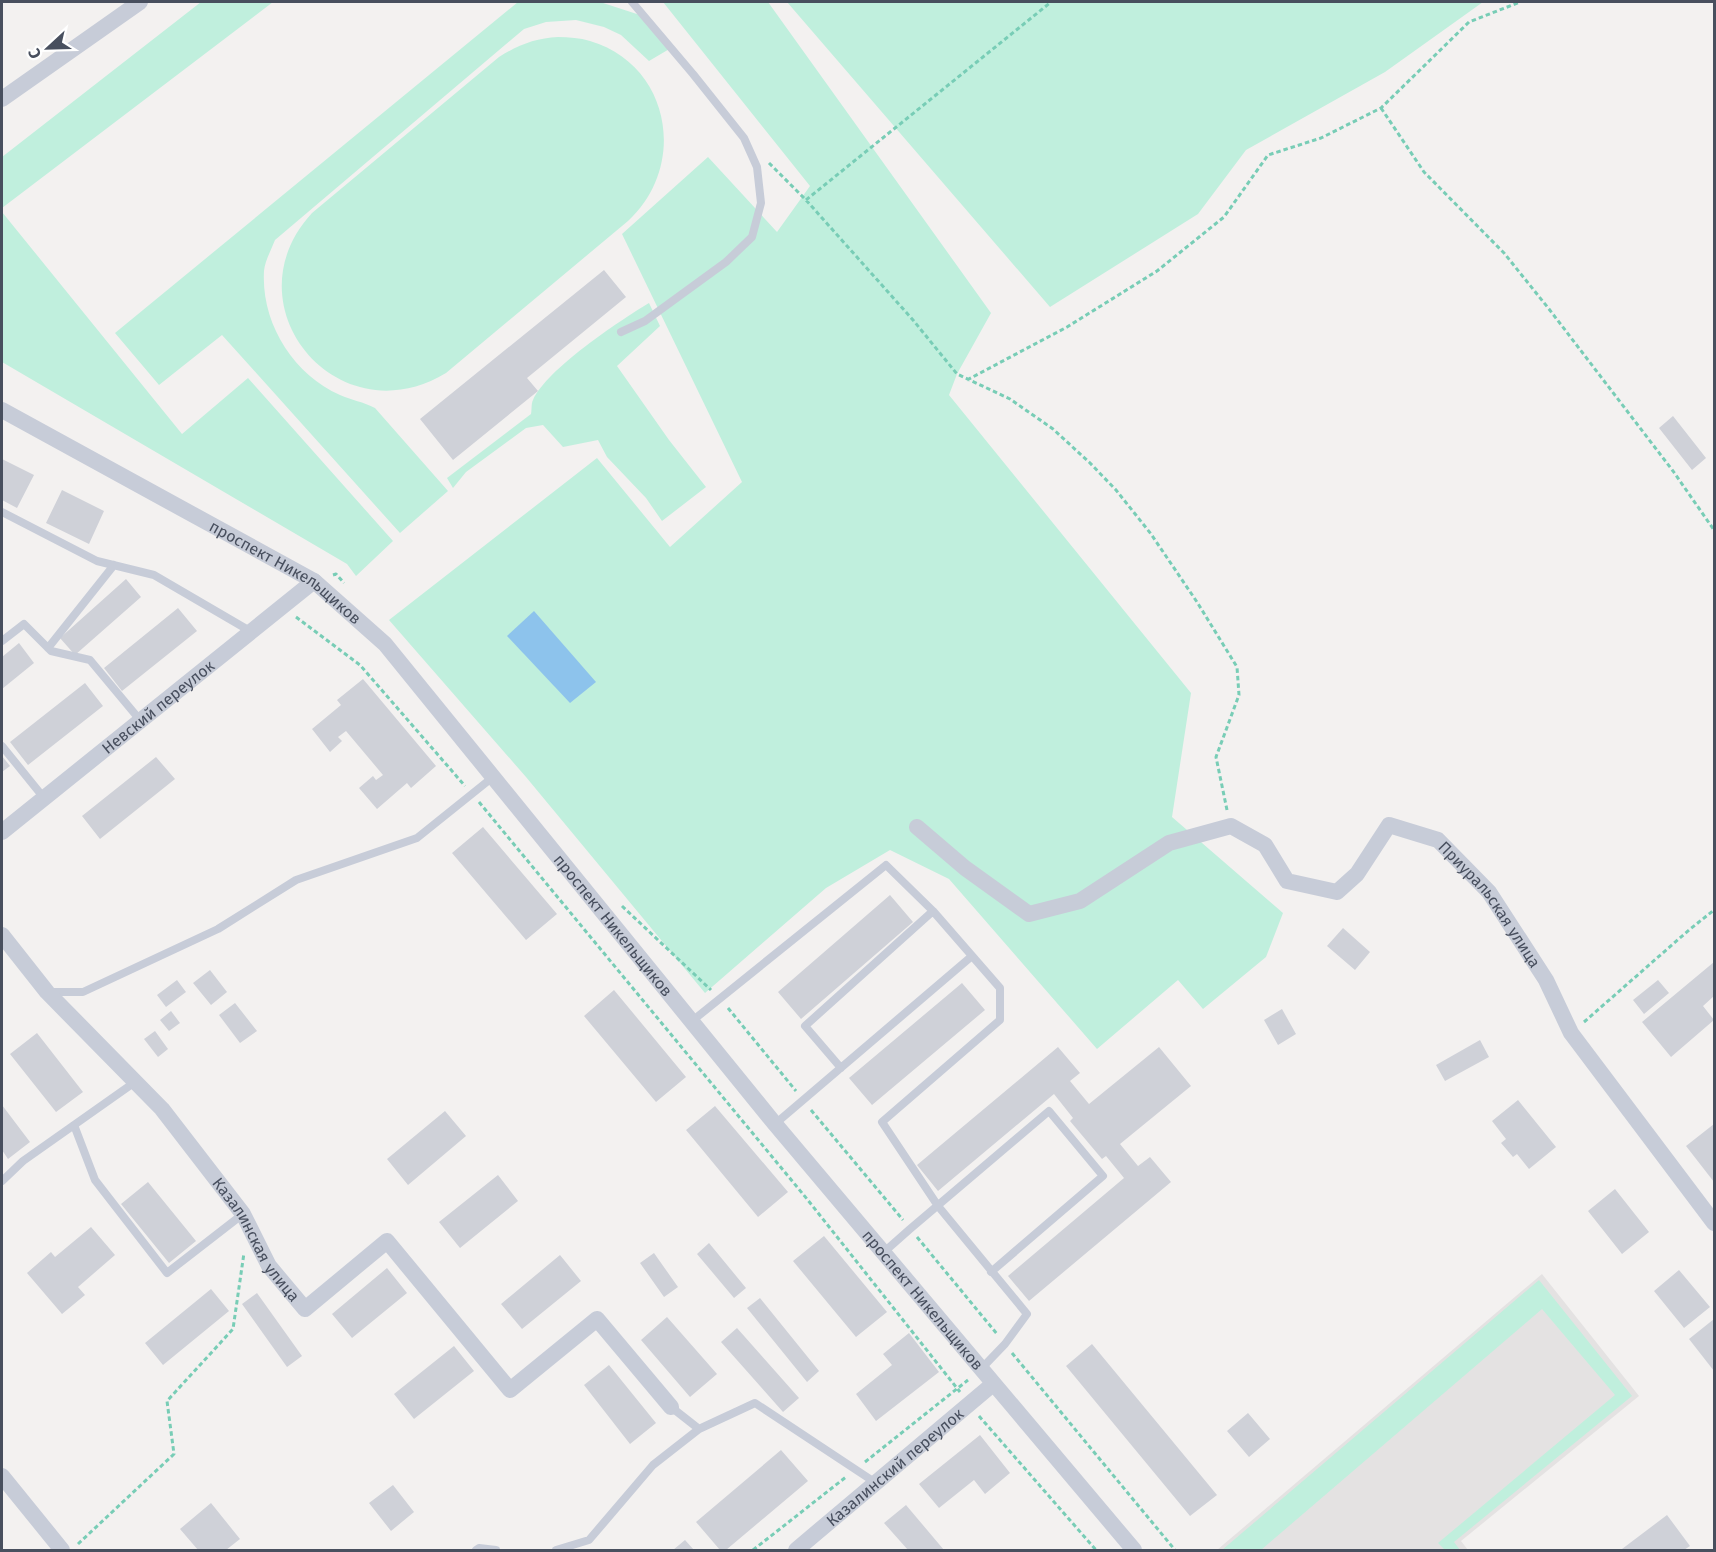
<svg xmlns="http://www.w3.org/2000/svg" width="1716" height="1552" viewBox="0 0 1716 1552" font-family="'Fira Sans',sans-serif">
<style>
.education{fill:#e4e2e2}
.green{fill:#c0efdd}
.water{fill:#8dc3ec}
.building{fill:#cfd1d8}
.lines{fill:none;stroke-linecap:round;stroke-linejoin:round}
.path{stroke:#78cdb6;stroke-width:3;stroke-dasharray:4.5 3;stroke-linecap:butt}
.lane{stroke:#c7ccd8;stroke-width:8}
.street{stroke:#c7ccd8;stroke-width:16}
.labels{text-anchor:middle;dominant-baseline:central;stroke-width:6;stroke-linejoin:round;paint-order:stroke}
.street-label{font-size:16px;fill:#484f5e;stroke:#fff}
</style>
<rect width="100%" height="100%" fill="#f3f1f0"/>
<!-- education -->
<path class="education" d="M 1542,1274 L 1639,1396 L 1461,1541 L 1468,1550 L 1217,1550 Z"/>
<!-- green -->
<path class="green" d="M 201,2 L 273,2 L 2,208 L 2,157 Z
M 518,2 L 600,2 L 643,16 L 671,48 L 649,61 L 621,35 L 604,27 L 576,20 L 546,22 L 524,29 L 275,240 C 271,250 265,261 264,271 C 261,323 293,374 340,395 C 351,400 364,402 375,408 L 448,491 L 400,533 L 222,335 L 159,385 L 115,333 Z
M 663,2 L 768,2 L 991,313 L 957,374 L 949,395 L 1191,693 L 1172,817 L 1283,913 L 1266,957 L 1203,1009 L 1178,980 L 1097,1049 L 949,879 L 890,850 L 826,888 L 705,993 L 526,777 L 389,620 L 597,458 L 670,547 L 742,482 L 622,234 L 708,157 L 777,232 L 810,186 Z
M 787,2 L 1483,2 L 1385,72 L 1246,150 L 1198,214 L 1050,307 Z
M 558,37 C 569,37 580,38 590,41 C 671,65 688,166 628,221 L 446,373 C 337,439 227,305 312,213 L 499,57 C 518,45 536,38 558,37 Z
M 2,212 L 182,434 L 248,378 L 393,541 L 356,576 L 347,564 L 2,362 Z
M 649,303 L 660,326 L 617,366 L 669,440 L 706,487 L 662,521 L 646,498 L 607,457 L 598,440 L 563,447 L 543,425 L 526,428 L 466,472 L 453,488 L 447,478 L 531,414 C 532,409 531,404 533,400 C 547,369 619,321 649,303 Z
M 1539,1280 L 1632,1396 L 1454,1542 L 1460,1550 L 1445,1550 L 1438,1543 L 1615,1395 L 1542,1309 L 1261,1550 L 1222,1550 Z"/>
<!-- water -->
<path class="water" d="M 534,611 L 596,682 L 570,703 L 507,636 Z"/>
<!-- building -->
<path class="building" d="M 604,270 L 626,297 L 527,378 L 538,391 L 453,460 L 420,419 Z
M 1673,416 L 1706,458 L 1692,470 L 1659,428 Z
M 2,459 L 34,475 L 17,508 L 2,500 Z
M 62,490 L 104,511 L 89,544 L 46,523 Z
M 126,579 L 141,597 L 75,655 L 60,638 Z
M 178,608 L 197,631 L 122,691 L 104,668 Z
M 19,643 L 34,663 L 2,689 L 2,657 Z
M 363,679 L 436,766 L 411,788 L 407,783 L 377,809 L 359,788 L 373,776 L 376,780 L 383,775 L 346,731 L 338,737 L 342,741 L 330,752 L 312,729 L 341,705 L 337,700 Z
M 85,683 L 103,706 L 28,765 L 10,742 Z
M 2,756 L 10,766 L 2,772 Z
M 156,757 L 175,779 L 100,839 L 82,816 Z
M 483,827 L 557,914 L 526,940 L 452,853 Z
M 890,895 L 913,922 L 801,1019 L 778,992 Z
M 1343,928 L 1370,952 L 1355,970 L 1327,946 Z
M 1714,962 L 1714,996 L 1703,1006 L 1714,1020 L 1671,1057 L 1642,1022 Z
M 210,970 L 227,992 L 211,1005 L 193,983 Z
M 177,980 L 186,992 L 166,1007 L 157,995 Z
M 1658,980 L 1669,993 L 1644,1014 L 1633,1000 Z
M 962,983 L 985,1010 L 872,1105 L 849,1078 Z
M 614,990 L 686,1077 L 656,1102 L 584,1016 Z
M 235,1003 L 257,1031 L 240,1043 L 219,1015 Z
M 1282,1009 L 1296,1034 L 1278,1045 L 1264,1020 Z
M 171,1011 L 180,1023 L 169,1031 L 160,1020 Z
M 155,1031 L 168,1049 L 158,1057 L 144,1039 Z
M 37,1033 L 83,1092 L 56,1112 L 10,1054 Z
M 1480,1040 L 1489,1057 L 1445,1081 L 1436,1065 Z
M 1058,1047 L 1080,1073 L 1070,1081 L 1089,1104 L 1159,1047 L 1191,1086 L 1120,1144 L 1138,1166 L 1150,1157 L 1171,1182 L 1029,1301 L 1008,1276 L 1124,1178 L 1106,1156 L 1102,1159 L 1070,1121 L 1073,1118 L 1054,1094 L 938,1191 L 917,1165 Z
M 1518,1100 L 1556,1147 L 1529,1169 L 1517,1154 L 1513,1157 L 1501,1143 L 1506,1139 L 1492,1121 Z
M 2,1105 L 30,1142 L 8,1159 L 2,1150 Z
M 715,1106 L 788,1192 L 758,1217 L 686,1130 Z
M 445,1111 L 466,1136 L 408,1185 L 387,1159 Z
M 1714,1124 L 1714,1182 L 1686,1146 Z
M 498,1175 L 518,1201 L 460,1248 L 439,1222 Z
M 148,1182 L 196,1241 L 169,1263 L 121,1204 Z
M 1615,1189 L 1649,1232 L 1622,1254 L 1588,1211 Z
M 91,1227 L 115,1255 L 78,1287 L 85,1295 L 62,1314 L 27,1273 L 51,1252 L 55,1257 Z
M 824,1236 L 887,1312 L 856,1337 L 793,1261 Z
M 709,1243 L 746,1288 L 734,1298 L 697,1254 Z
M 654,1253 L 678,1287 L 664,1297 L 640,1263 Z
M 560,1255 L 581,1281 L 522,1329 L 501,1304 Z
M 387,1268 L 407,1293 L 352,1338 L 332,1314 Z
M 1679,1270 L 1710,1307 L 1684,1328 L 1654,1291 Z
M 211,1289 L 229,1311 L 163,1365 L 145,1343 Z
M 257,1293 L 302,1356 L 287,1367 L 242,1304 Z
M 760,1298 L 819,1371 L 807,1382 L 747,1308 Z
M 667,1317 L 717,1374 L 690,1397 L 641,1340 Z
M 1714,1319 L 1714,1371 L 1689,1339 Z
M 737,1328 L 799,1398 L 783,1412 L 721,1342 Z
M 909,1333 L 939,1372 L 876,1421 L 856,1394 L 892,1365 L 883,1354 Z
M 1092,1344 L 1217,1495 L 1190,1516 L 1066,1366 Z
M 454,1346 L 474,1371 L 414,1419 L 394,1394 Z
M 609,1365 L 656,1423 L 630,1444 L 584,1385 Z
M 1248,1413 L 1270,1439 L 1249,1457 L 1227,1431 Z
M 980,1435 L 1010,1473 L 985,1494 L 974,1480 L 939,1508 L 919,1484 Z
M 781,1450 L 808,1481 L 726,1550 L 720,1550 L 696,1522 Z
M 393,1485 L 414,1512 L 391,1531 L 369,1503 Z
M 211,1503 L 240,1539 L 226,1550 L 198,1550 L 180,1529 Z
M 906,1505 L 944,1550 L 908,1550 L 884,1523 Z
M 1667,1515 L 1690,1546 L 1684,1550 L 1623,1550 L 1622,1549 Z
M 685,1540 L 694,1550 L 673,1550 Z"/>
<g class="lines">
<!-- path -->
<path class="path" d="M 1381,108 L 1424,172 L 1504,253 L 1549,309 L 1673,471 L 1714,530
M 769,163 L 806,200 L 913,320 L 957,374 L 1010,399 L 1053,429 L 1090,463 L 1116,490 L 1151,534 L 1197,602 L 1237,667 L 1239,695 L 1216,757 L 1227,810
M 806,200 L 1051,2
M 967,380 L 1067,327 L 1157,271 L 1224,217 L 1268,155 L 1321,138 L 1381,108 L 1469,22 L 1520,2
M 333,575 L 336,574 L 344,583
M 296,617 L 360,665 L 465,786
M 479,802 L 807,1199 L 960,1392
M 622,906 L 711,990
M 728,1008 L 796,1091
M 1584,1022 L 1689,930 L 1714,910
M 811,1110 L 903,1220
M 917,1237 L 997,1334
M 1012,1353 L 1175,1550
M 979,1416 L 1096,1550
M 865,1462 L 968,1380
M 78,1544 L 174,1454 L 167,1401 L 233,1329 L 244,1253
M 753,1550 L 846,1477"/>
<!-- lane -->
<path class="lane" d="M 621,332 L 645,321 L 726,262 L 752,237 L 761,203 L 757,167 L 744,138 L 693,74 L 632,2
M 2,512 L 97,561 L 154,575 L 250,631
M 2,641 L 24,624 L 51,651 L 90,660 L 140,720
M 48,648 L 114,565
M 2,746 L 44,798
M 48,992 L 83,992 L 218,929 L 296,880 L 417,838 L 493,777
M 692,1021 L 886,865 L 933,911 L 1000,988 L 1000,1020 L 882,1122 L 938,1206 L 1027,1314 L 1005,1344 L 981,1369
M 841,1068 L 805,1026 L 933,911
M 775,1124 L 972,956
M 74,1125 L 95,1180 L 167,1273 L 243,1214
M 2,1181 L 23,1161 L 135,1082
M 884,1252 L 910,1229 L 1049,1111 L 1103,1176 L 991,1272
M 671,1407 L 699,1429 L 755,1403 L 876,1483
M 476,1550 L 479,1548 L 496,1550
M 556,1550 L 589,1540 L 653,1465 L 699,1429"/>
<!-- street -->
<g class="street">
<path d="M 2,99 L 140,2"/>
<path id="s1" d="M 2,410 L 314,581 L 385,644 L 775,1124 L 1134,1550"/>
<path id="s2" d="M 917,827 L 965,868 L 1029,914 L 1080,901 L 1169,843 L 1231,826 L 1265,845 L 1287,881 L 1337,892 L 1357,874 L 1389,825 L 1438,840 L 1489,892 L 1546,980 L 1571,1033 L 1714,1223"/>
<path id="s3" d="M 2,832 L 314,581"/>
<path id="s4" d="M 2,935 L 47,992 L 162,1109 L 243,1214 L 269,1266 L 305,1309 L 387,1241 L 510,1390 L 597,1319 L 671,1407"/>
<path d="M 2,1476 L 62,1550"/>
<path id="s5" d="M 796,1550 L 993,1384"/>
</g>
</g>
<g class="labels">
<!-- street labels -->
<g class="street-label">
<text stroke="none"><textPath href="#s1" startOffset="327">проспект Никельщиков</textPath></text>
<text stroke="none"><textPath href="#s3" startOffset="200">Невский переулок</textPath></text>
<text stroke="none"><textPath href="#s2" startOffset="717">Приуральская улица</textPath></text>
<text stroke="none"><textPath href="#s1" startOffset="813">проспект Никельщиков</textPath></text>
<text stroke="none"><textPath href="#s4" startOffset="398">Казалинская улица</textPath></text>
<text stroke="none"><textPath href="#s1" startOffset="1299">проспект Никельщиков</textPath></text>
<text stroke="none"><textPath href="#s5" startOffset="129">Казалинский переулок</textPath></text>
</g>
</g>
<!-- border -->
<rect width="1716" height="1552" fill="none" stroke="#484f5e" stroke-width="6"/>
<!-- north arrow -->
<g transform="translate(48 48) rotate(248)" stroke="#ffffff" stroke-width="4.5" paint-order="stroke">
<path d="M0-4.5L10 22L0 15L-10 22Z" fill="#484f5e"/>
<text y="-9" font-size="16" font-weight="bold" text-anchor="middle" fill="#484f5e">С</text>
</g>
</svg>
